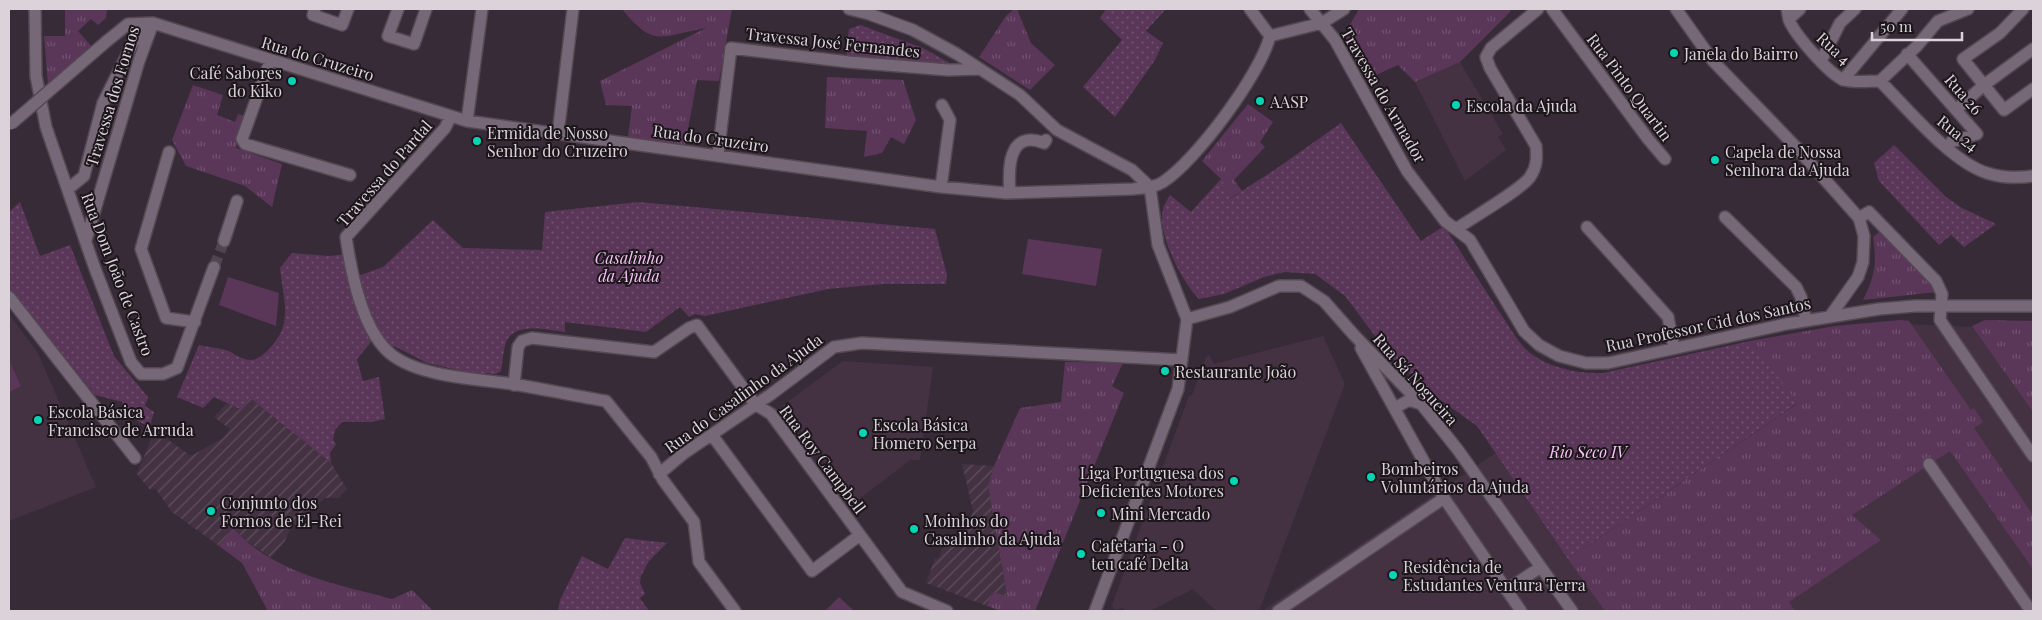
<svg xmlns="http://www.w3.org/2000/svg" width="2042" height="620" viewBox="0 0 2042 620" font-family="'Playfair Display',serif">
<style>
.built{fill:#443243}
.industrial{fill:url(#industrial-furrows)}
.grass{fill:url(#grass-tufts)}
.park{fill:url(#park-dots)}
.pitch{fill:#5a3659}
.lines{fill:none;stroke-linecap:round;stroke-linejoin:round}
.street-tunnel{stroke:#504450;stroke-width:11;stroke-dasharray:11 5.5;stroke-linecap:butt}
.street-casing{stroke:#544853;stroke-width:14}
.street{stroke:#776877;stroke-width:11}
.street-bridge-casing{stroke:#544853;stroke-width:14;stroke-linecap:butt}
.street-bridge{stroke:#776877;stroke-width:11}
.poi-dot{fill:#02d5b6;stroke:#1c161b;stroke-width:2}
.labels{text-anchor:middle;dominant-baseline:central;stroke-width:4;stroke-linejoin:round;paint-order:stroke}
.street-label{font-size:16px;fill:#dbd2da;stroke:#1c161b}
.poi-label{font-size:16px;fill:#dbd2da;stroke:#1c161b;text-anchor:start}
.park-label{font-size:16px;font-style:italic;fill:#f7c2f5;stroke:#1c161b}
</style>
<defs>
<pattern id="industrial-furrows" width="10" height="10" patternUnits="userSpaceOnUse" patternTransform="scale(1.25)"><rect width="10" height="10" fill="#443243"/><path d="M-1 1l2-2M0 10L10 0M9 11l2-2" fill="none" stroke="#5e4f5e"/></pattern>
<pattern id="grass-tufts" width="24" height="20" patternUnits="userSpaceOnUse" patternTransform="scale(1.25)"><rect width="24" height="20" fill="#5a3659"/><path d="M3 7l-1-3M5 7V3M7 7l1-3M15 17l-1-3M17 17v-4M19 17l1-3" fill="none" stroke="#715270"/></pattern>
<pattern id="park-dots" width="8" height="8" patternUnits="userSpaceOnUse" patternTransform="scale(1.25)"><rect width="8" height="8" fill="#5a3659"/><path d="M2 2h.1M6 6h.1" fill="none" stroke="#715270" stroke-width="1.8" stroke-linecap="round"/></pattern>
</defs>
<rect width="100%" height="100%" fill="#382b38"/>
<!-- built -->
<path class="built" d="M 1460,62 L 1503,134 L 1498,137 L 1506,150 L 1465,181 L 1415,82 Z
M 9,314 L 38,353 L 96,487 L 9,521 Z
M 1907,324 L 1976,327 L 2033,406 L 2033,611 L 1686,611 Z
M 1323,336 L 1345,384 L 1259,611 L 1216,611 L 1193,589 L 1150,611 L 1125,611 L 1123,608 L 1115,610 L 1113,608 L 1112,605 L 1189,396 L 1192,395 L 1206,357 L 1209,355 L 1214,364 Z
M 843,361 L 933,367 L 920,460 L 910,460 L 854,503 L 782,406 Z
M 1512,442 L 1627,611 L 1262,611 Z"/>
<!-- industrial -->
<path class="industrial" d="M 250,398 L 331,463 L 347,489 L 338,498 L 325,498 L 290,529 L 285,541 L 271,558 L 244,539 L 233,528 L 219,546 L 172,512 L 155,488 L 150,490 L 137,474 L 151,439 L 167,439 L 191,456 L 223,438 L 230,429 L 214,417 L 227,403 L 242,410 Z
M 962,464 L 994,466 L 988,486 L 1007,597 L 993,592 L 987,606 L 926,583 L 935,558 L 938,559 L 942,549 L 965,532 L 973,511 Z"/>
<!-- grass -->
<path class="grass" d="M 65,9 L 107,9 L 106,18 L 98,25 L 91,19 L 78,31 L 93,48 L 48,85 L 44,36 L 65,36 Z
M 622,9 L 732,9 L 719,81 L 697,80 L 685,145 L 628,137 L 632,106 L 606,105 L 600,81 L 706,28 C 662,35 655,50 622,9 Z
M 1014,9 L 1017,9 L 1031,43 L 1055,65 L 1030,90 L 979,57 L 1006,16 Z
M 1359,9 L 1508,9 L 1511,11 L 1460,62 L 1415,82 L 1398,65 L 1367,79 L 1344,35 Z
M 827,77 L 903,80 L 916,120 L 904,144 L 891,137 L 882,153 L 864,157 L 867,131 L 825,128 Z
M 193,85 L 223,95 L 217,115 L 235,122 L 238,114 L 248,117 L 236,148 L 282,164 L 272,207 L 245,186 L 186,166 L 172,140 Z
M 1248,104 L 1273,122 L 1260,142 L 1265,147 L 1234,180 L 1242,191 L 1230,198 L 1221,179 L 1202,161 Z
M 1879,232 L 1883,233 L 1937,292 L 1863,300 C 1875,276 1877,263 1873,237 Z
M 1901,320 L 1909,321 L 1971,410 L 1974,408 L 1983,422 L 1974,428 L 2033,515 L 2033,569 L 1950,451 L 1852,515 L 1881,540 L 1789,602 L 1795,611 L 1605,611 L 1568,559 L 1797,404 L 1750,341 L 1835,326 Z
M 1985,320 L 2033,321 L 2033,412 L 1972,326 Z
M 1065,362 L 1123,363 L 1112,386 L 1124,393 L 1035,611 L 1001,611 L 987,606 L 993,592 L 1007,596 L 988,486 L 994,466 L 1020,408 L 1061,402 Z
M 233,528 C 273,573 336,584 392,599 L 412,590 L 433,611 L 268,611 L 242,563 L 219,546 Z"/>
<!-- park -->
<path class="park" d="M 1106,9 L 1166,9 L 1146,31 L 1163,43 L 1155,60 L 1115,117 L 1083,87 L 1122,40 L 1100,18 Z
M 860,25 L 923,48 L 951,64 L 948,70 L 849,62 L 846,51 L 849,29 Z
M 1341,123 L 1421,241 L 1444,226 C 1462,254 1480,282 1498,310 C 1508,324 1517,342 1530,353 C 1549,368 1579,374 1603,373 L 1750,341 L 1798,403 L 1568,559 L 1477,426 L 1435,396 L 1390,356 L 1345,296 L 1315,274 L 1284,272 L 1264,277 L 1224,294 L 1199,299 C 1182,282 1157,234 1163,209 C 1164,204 1168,199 1170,195 L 1191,212 L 1221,179 L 1231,198 L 1276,169 Z
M 1894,145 L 1946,197 L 1962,208 L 1996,224 L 1964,247 L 1951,235 L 1939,245 L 1879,181 L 1874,163 Z
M 20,202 L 40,256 L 70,245 L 114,356 L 148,397 L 145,406 L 154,412 L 150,426 C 137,423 131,416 122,406 L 123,402 L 95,395 L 9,289 L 9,212 Z
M 639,202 L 935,229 L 947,275 L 946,284 L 883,284 L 828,289 L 705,316 L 695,314 L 689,317 L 680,307 L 646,332 L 565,322 L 565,332 C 549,330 517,322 507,340 C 503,349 503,361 501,371 L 496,374 L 486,373 L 485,376 L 427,363 L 394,346 L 391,349 L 376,336 L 357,359 L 363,381 L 379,377 L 385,419 L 371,422 L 342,422 L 335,430 L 333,440 L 336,444 L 330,453 L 331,463 L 250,398 L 242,410 L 214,397 L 203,408 L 177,397 L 199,345 C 208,347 217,348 226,350 C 234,353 241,360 251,360 C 257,360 263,355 267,351 C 295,325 283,300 280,268 L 292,253 L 329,256 L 348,254 L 355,277 L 383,267 L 433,220 L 463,248 L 542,250 L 545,212 Z
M 625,538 L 667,543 L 649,561 L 641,576 L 640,583 L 645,594 L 640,598 L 649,611 L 558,611 L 560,600 L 582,556 L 608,569 Z"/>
<!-- pitch -->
<path class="pitch" d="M 1028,239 L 1102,249 L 1096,286 L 1022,274 Z
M 228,277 L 279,293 L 276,326 L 219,305 Z
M 9,360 L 21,386 L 9,392 Z
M 839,597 L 854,611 L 825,611 Z"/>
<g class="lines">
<!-- street-tunnel -->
<path class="street-tunnel" d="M 214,267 L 224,241"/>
<!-- street casing -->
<g class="street-casing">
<path id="street" d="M 35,9 L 36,76 L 46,127 L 94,266 L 131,362 L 141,374 L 163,374 L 177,368 L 214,267
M 315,9 L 313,15 L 342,25 L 348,9
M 398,9 L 388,36 L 414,44 L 426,9
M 849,9 L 869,14 L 913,30 L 957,54 L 1020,95 L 1057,130 L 1132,170 L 1150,187
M 1250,9 L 1270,36
M 1310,9 L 1335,40 L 1407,171 L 1445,221 L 1470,240 L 1524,331 L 1539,345 L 1559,356 L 1586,363 L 1608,363 L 1786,324 L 1879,309 L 1915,306 L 2033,306
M 1552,9 L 1648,139 L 1665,159
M 1676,9 L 1713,61 L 1795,146 L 1859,218 L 1864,236 L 1863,262 L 1858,277 L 1831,315
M 1787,9 C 1788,12 1788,17 1789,20 C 1795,35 1830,75 1844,80 C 1855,83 1868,81 1880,81
M 2023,9 L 2000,33 L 1963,59 L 2004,110 L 2033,89
M 1789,19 L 1800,9
M 1270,36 L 1322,23 L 1344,9
M 107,41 L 128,24 L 153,23 L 467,121 L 941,187 L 1006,193 L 1133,189 C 1143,188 1154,188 1163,182 C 1196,161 1261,73 1270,36
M 1907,54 L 1977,134 L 1951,142
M 270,61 L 242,139 L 245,144 L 350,175
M 1821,61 L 1840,23 L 1855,9
M 1843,80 L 1902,9
M 1880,81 C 1907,108 1951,162 1987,173 C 2002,178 2019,178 2033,176
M 1880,81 L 1917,46 L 1938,21 L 1968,9
M 1956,110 L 1984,85 L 2033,49
M 451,116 L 445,128 L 346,237 C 351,272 362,332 392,355 C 421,377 477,379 512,384 C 544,389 575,396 606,401 L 651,457 L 663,480 L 694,522 L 699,562 L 735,611
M 467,121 L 482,9
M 558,134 L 573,9
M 169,152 L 141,249 L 166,318 L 195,322
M 718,155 L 731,48 L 849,62 L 948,70 L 979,69
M 941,187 L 950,120 L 942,105
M 68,189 L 84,176 L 103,103 L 133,43 L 148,28
M 1010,193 C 1008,169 1008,129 1044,143 L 1046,140
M 1725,217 L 1796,287 L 1801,297 L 1806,320
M 1859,218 L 1869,212 L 1936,281 L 1942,294 L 1940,320 L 2033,456
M 1587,227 L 1668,317 L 1674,348
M 1456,229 C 1472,218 1522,189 1530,177 C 1537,167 1537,158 1536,146 L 1490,68 L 1486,57 L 1491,48 L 1538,9
M 86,240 L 139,61 L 153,23
M 224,241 L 237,201
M 9,297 L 135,458
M 1187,319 L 1230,307 L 1279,286 L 1301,286 L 1324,301 L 1354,335 L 1422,405 L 1458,450 L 1572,611
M 1361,348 L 1444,498 L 1521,611
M 514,385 L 518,347 L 522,341 L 532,338 L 654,352 L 689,328 L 697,325 L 755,404 L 771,414 L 902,592 L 947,611
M 1395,408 L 1409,400 L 1421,404
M 712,435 L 812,571 L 860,535
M 1929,464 L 2031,611
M 659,474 L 683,454 L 770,395 L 834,347 L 862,343 L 1182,360
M 1506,590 L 1541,567
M 1095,611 L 1178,389 L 1187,319 L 1158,245 L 1150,187
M 1278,611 L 1444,498"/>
</g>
<!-- street -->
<use href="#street" class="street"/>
<!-- street-bridge casing -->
<g class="street-bridge-casing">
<path id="street-bridge" d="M 11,124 L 107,41"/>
</g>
<!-- street-bridge -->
<use href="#street-bridge" class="street-bridge"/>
</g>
<!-- markers -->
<g class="poi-dot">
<circle cx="1674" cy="53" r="5"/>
<circle cx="292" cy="81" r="5"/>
<circle cx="1260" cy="101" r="5"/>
<circle cx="1456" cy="105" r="5"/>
<circle cx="477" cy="141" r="5"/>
<circle cx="1715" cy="160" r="5"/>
<circle cx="1165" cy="371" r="5"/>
<circle cx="38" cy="420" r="5"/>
<circle cx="863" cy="433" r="5"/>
<circle cx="1371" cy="477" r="5"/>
<circle cx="1234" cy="481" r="5"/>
<circle cx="211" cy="511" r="5"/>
<circle cx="1101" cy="513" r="5"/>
<circle cx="914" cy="529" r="5"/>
<circle cx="1081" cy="554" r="5"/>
<circle cx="1393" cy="575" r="5"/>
</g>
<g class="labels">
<!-- street labels -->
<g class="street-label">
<text transform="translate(833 42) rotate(6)">Travessa José Fernandes</text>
<text transform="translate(1834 48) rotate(43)">Rua 4</text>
<text transform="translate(318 58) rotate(17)">Rua do Cruzeiro</text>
<text transform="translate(1630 87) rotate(53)">Rua Pinto Quartin</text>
<text transform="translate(1964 94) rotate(49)">Rua 26</text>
<text transform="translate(1384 95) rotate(60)">Travessa do Armador</text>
<text transform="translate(112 96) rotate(-73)">Travessa dos Fornos</text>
<text transform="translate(1958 133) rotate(39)">Rua 24</text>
<text transform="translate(711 138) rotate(8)">Rua do Cruzeiro</text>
<text transform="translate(384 173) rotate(-49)">Travessa do Pardal</text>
<text transform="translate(118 274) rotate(69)">Rua Dom João de Castro</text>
<text transform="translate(1708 324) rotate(-12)">Rua Professor Cid dos Santos</text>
<text transform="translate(1416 379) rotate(48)">Rua Sá Nogueira</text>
<text transform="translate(743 393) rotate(-36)">Rua do Casalinho da Ajuda</text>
<text transform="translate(823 459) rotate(53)">Rua Roy Campbell</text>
</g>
<!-- poi labels -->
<g class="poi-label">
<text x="1684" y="53">Janela do Bairro</text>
<text x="282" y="72" text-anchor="end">Café Sabores<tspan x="282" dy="18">do Kiko</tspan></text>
<text x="1270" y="101">AASP</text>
<text x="1466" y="105">Escola da Ajuda</text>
<text x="487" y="132">Ermida de Nosso<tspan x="487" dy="18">Senhor do Cruzeiro</tspan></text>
<text x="1725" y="151">Capela de Nossa<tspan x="1725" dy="18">Senhora da Ajuda</tspan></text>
<text x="1175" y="371">Restaurante João</text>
<text x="48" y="411">Escola Básica<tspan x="48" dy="18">Francisco de Arruda</tspan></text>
<text x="873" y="424">Escola Básica<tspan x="873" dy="18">Homero Serpa</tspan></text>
<text x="1381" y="468">Bombeiros<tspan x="1381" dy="18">Voluntários da Ajuda</tspan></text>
<text x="1224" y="472" text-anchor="end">Liga Portuguesa dos<tspan x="1224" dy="18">Deficientes Motores</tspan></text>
<text x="221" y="502">Conjunto dos<tspan x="221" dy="18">Fornos de El-Rei</tspan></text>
<text x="1111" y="513">Mini Mercado</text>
<text x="924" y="520">Moinhos do<tspan x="924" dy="18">Casalinho da Ajuda</tspan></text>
<text x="1091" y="545">Cafetaria - O<tspan x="1091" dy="18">teu café Delta</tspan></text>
<text x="1403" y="566">Residência de<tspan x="1403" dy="18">Estudantes Ventura Terra</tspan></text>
</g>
<!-- park labels -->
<g class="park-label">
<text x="629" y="257">Casalinho<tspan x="629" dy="18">da Ajuda</tspan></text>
<text x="1588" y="451">Rio Seco IV</text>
</g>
</g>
<!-- border -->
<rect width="2042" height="620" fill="none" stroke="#dbd2da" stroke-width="20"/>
<!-- scale -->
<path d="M1872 32v8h90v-8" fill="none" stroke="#dbd2da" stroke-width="2.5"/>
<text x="1880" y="32" font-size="15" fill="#dbd2da" stroke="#1c161b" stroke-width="4" paint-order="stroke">50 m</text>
</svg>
